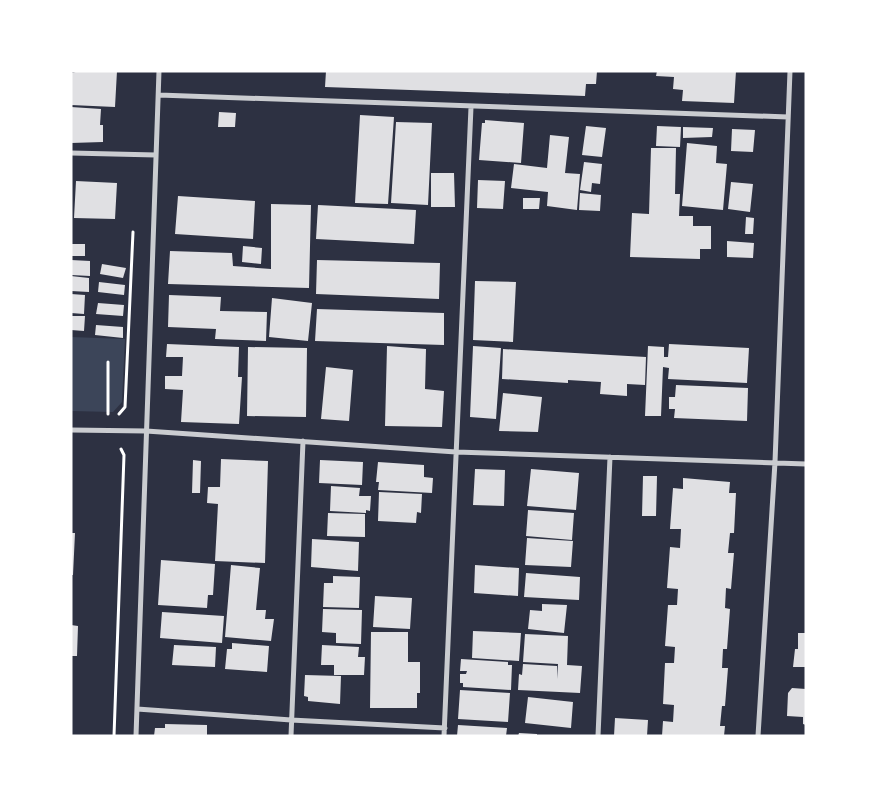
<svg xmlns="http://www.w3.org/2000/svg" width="877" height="807" viewBox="0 0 877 807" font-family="'Noto Sans',sans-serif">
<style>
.green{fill:#3c4559}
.building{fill:#e0e0e3}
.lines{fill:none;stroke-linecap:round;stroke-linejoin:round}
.path{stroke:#fff;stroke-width:3}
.minor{stroke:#caccd0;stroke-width:5}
</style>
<rect width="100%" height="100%" fill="#2d3142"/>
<!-- green -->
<path class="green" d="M 71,337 L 125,339 L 122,402 L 113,412 L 71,411 Z"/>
<!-- building -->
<path class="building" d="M 80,71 L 117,71 L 115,107 L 71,105 L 71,73 Z
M 326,71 L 597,71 L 596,84 L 586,84 L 585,96 L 325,87 Z
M 657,71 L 736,71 L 734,103 L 682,101 L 683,90 L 673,89 L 674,77 L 656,76 Z
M 71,107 L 101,109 L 100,125 L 103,125 L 103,142 L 71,143 Z
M 219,112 L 236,113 L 235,127 L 218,127 Z
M 360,115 L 394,117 L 388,204 L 355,203 Z
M 485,120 L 524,123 L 521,163 L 479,160 L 482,123 L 485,123 Z
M 396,122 L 432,123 L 428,205 L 391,203 Z
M 586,126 L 606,128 L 602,157 L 582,155 Z
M 657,126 L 681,127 L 680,147 L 656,146 Z
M 683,127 L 713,128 L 712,137 L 683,138 Z
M 732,129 L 755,130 L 753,152 L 731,151 Z
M 550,135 L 569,137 L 565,173 L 580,174 L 577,210 L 547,206 L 548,192 L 511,188 L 514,164 L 547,168 Z
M 687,143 L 717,146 L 716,163 L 727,164 L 723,210 L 682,206 Z
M 651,148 L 676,148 L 675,194 L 680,194 L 679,216 L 693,216 L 693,226 L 711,226 L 711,249 L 700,249 L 700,259 L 630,257 L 632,213 L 649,214 Z
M 584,162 L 602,164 L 600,184 L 592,183 L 591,192 L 580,190 Z
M 431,173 L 454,173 L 455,207 L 431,207 Z
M 478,180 L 505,181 L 503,209 L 477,208 Z
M 76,181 L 117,183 L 115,219 L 74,218 Z
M 731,182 L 753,184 L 750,212 L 728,209 Z
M 580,193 L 601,195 L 600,211 L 579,210 Z
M 178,196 L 255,201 L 253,239 L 175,234 Z
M 523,198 L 540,198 L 539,209 L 523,209 Z
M 271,204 L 311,205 L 309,288 L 168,284 L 170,251 L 232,253 L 233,266 L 271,269 Z
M 318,205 L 416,210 L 414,244 L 316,239 Z
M 746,217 L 754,218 L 753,234 L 745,234 Z
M 727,241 L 754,243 L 753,258 L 727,257 Z
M 71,244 L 85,244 L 85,256 L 71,256 Z
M 243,246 L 262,248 L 261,264 L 242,262 Z
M 71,260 L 90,261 L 90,276 L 71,275 Z
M 317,260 L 440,263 L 439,299 L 316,294 Z
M 102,264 L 126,268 L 123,278 L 100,274 Z
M 71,276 L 89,278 L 89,292 L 71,291 Z
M 475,281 L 516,282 L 513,342 L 473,340 Z
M 99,282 L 125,285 L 124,295 L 98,292 Z
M 71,294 L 85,295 L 84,314 L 71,313 Z
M 169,295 L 221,297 L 220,311 L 267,312 L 266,341 L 215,339 L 216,329 L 168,327 Z
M 272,298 L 312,303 L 308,341 L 269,337 Z
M 98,303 L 124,305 L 123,316 L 96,314 Z
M 317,309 L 444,313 L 444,345 L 315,341 Z
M 71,316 L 85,316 L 84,331 L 71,330 Z
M 96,325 L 123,327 L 123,338 L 95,335 Z
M 167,344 L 239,347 L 238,377 L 242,377 L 239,424 L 181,422 L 183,390 L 165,389 L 165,376 L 182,376 L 183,357 L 166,357 Z
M 669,344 L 749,348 L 747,383 L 668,379 L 669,368 L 663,367 L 661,416 L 645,416 L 648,346 L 664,347 L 664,357 L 668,357 Z
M 387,346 L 426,349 L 425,389 L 444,391 L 442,427 L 385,426 Z
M 473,346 L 501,348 L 496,419 L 470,417 Z
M 248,347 L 307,348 L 306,417 L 247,416 Z
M 503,349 L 646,357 L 645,385 L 627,384 L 627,396 L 600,394 L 601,382 L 568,380 L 568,383 L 502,379 Z
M 326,367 L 353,370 L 349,421 L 321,419 Z
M 676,385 L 748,388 L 747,421 L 674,418 L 675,409 L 669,409 L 669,397 L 675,397 Z
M 503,393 L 542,397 L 538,432 L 499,431 Z
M 221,459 L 268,461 L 265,563 L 215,561 L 218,504 L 207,503 L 208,487 L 220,487 Z
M 193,460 L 201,461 L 200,493 L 192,493 Z
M 320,460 L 363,462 L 362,485 L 319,483 Z
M 378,462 L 424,465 L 424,477 L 433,478 L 432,493 L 378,490 L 379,482 L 376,482 Z
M 475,469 L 505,470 L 504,506 L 473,505 Z
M 531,469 L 579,473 L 576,510 L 527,506 Z
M 643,476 L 657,476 L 656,516 L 642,516 Z
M 683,478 L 730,482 L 729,493 L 736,493 L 734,533 L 730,533 L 728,553 L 734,553 L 731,589 L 726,588 L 725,608 L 730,609 L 727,649 L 723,649 L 722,668 L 728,668 L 725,706 L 722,706 L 720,726 L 725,726 L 724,736 L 662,736 L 663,721 L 673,722 L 674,705 L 663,704 L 665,663 L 674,663 L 675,647 L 665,646 L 668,605 L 677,605 L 678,589 L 667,588 L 670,547 L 680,548 L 681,529 L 670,529 L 673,488 L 683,489 Z
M 331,486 L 360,488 L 359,496 L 371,496 L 370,511 L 366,510 L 366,513 L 330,511 Z
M 379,492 L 422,494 L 421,513 L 417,512 L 416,523 L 378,521 Z
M 528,510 L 574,513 L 572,540 L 526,536 Z
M 328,513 L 365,514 L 365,537 L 327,536 Z
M 71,533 L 75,533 L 73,575 L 71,575 Z
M 527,538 L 573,541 L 571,567 L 525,565 Z
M 312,539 L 359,542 L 358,571 L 311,567 Z
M 161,560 L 215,564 L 213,595 L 208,595 L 207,608 L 158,605 Z
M 231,565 L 260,568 L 256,610 L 266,610 L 265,619 L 274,619 L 271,641 L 225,637 Z
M 475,565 L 519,568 L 518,596 L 474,593 Z
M 526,573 L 580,577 L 579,600 L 524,597 Z
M 333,576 L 360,577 L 359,608 L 323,607 L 324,583 L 333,583 Z
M 375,596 L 412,598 L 410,629 L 373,627 Z
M 542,604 L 567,605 L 564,633 L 528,629 L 530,610 L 542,611 Z
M 323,609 L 362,610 L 361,644 L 336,643 L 336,633 L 322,632 Z
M 162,612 L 224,616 L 222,643 L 160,638 Z
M 71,625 L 78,626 L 77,656 L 71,656 Z
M 473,631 L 521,633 L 519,661 L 472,658 Z
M 371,632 L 408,632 L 408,662 L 420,662 L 420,693 L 417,693 L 417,708 L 370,708 Z
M 798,633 L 806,633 L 806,667 L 793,667 L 795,649 L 798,649 Z
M 525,634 L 568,636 L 567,665 L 582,666 L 580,693 L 518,690 L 519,674 L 522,675 L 523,664 L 557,666 L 557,679 L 558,664 L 523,662 Z
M 232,643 L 269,646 L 267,672 L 225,669 L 227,649 L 232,649 Z
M 174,645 L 216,647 L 215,667 L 172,665 Z
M 322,645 L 359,647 L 358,657 L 365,657 L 364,675 L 334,675 L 334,665 L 321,665 Z
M 461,659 L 508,662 L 508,665 L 512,665 L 511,690 L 463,687 L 463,683 L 460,683 L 460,674 L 466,674 L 467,671 L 460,671 Z
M 305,675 L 341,676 L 340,704 L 308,701 L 308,697 L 304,696 Z
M 792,688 L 806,689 L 806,725 L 803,724 L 803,717 L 787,716 L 788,693 Z
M 460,690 L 510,693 L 508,722 L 458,719 Z
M 528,697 L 573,702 L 571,728 L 525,723 Z
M 615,718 L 648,720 L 647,736 L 614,736 Z
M 165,724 L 207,725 L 207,736 L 154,736 L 155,728 L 165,728 Z
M 458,725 L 507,728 L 506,736 L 457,736 Z
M 519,733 L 537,734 L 537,736 L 518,736 Z"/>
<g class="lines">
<!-- path -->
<path class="path" d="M 108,414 L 108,362
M 119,414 L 125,407 L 133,232
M 114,736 L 124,455 L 121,449"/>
<!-- minor -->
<path class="minor" d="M 159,95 L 788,117
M 71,153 L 156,155
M 71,430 L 146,431 L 456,452 L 806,464
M 137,709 L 291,720 L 445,728
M 136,736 L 159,71
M 291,736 L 303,441
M 444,736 L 471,107
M 598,736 L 610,457
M 758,736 L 775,462 L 790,71"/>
</g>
<!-- border -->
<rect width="877" height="807" fill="none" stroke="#ffffff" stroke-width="145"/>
</svg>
